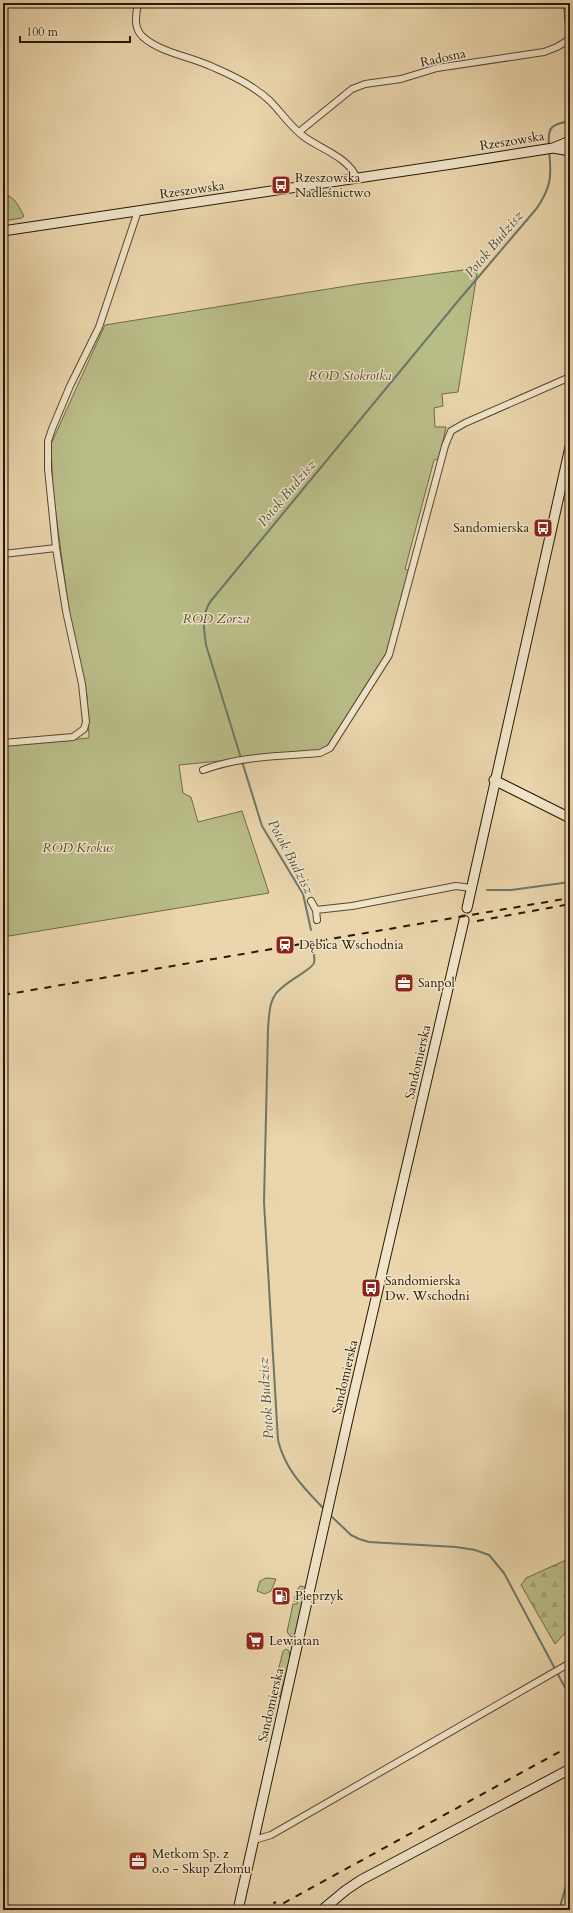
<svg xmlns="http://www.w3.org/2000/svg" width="573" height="1913" viewBox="0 0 573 1913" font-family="Cardo,serif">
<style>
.green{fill:#b9bd88;stroke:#706a47}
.forest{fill:url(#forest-firs);stroke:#706a47}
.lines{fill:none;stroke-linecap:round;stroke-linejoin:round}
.stream{stroke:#6b786a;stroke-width:2}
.street-casing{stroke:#584730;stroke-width:8}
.secondary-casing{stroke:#281806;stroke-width:11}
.street{stroke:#f1e4c9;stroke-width:6}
.secondary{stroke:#f1e4c9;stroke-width:9}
.rail{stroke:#281806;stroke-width:2;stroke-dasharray:7 7;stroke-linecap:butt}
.labels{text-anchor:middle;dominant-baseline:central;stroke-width:3;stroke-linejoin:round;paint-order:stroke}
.street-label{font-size:13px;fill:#281806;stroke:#f1e4c9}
.poi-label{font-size:13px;fill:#281806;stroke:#f1e4c9;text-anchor:start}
.park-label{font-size:13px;font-style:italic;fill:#544a2d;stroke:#f1e4c9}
.water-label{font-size:14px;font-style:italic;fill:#4f5040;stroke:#f1e4c9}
</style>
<defs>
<pattern id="forest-firs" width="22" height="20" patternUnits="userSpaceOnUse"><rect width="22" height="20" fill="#b9bd88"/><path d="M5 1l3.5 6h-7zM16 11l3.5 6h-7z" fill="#9fa274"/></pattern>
</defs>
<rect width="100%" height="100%" fill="#ead5ac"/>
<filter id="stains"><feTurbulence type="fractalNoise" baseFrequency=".005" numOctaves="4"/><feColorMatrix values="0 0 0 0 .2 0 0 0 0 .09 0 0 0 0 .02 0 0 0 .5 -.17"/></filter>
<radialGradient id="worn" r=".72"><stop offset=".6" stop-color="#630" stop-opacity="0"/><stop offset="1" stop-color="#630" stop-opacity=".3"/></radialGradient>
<!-- green -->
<path class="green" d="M 3,194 C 15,196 18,206 24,216 L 22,218 L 3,221 Z
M 478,268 L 458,392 L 442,394 L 443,406 L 434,408 L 435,427 L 446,427 L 439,459 L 434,460 L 405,569 L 410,571 L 387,654 L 331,743 L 319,751 L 179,765 L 183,793 L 191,797 L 198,822 L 242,811 L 269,893 L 3,937 L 3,746 L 89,738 L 87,696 L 69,611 L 53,492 L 51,444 L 105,325 L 359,284 Z
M 266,1578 L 276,1579 L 271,1591 L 265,1594 L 257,1591 L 260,1581 Z
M 300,1586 L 305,1587 L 306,1589 L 295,1636 L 291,1637 L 287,1632 L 293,1604 L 297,1604 L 298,1602 L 294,1601 L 297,1590 Z
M 286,1649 L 289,1651 L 290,1658 L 280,1697 L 275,1694 L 274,1687 L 283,1651 Z"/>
<!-- forest -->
<path class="forest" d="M 570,1557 L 570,1637 L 565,1633 L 555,1644 L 521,1585 L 526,1578 L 566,1560 Z"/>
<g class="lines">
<!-- stream -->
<path class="stream" d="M 549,145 C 547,126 553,124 570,121
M 487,890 L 511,890 L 570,882
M 311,930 L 303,894 L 262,826 L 206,645 C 204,629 201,617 210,602 L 458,301 L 537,208 C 551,187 552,176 549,151
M 313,950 C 314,954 315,959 314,963 C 311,971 283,982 275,995 C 269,1004 269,1017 268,1029 L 264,1202 L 278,1440 C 285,1470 305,1489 325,1510
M 330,1515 L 351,1535 L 359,1539 L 369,1542 L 456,1547 L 475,1550 L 489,1555 L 504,1573 L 570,1697
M 559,1910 L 570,1872"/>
<!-- street casing -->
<g class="street-casing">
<path id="street" d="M 138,3 C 136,15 133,28 143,37 C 161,53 193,57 215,68 C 234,76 255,87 270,101 C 281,112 290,126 303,136 C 320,149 349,157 357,179
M 299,132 L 352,89 L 365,84 L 401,79 L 437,68 L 544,52 L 557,47 L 570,39 L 567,3
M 3,554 L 56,548
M 3,743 L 73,737 L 84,729 L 86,722 L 82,684 L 66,611 L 56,548 L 48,469 L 48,441 L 52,429 L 70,386 L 99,327 L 138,211
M 203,770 C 240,756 281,756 320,753 L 330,748 L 389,655 L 445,446 L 451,431 L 465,423 L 570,377
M 311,901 L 316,910
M 317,920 L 316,910 L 352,906 L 456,886 L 471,888
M 254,1840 L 271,1835 L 570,1663"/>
</g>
<!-- secondary casing -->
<g class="secondary-casing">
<path id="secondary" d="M 553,148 L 570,151
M 3,231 L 452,164 L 553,148 L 570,141
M 494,780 L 570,818
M 467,908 L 570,447
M 238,1910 L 350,1410 L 464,920
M 322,1910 L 346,1890 L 361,1880 L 570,1769"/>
</g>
<!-- street -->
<use href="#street" class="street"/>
<!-- secondary -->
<use href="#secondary" class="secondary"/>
<!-- rail -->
<path class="rail" d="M 477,921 L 570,904
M 3,995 L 570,898
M 261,1910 L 276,1902
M 271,1910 L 570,1746"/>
</g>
<!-- icons -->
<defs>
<g id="bus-square" transform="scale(1)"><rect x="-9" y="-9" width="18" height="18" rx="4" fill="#8f2418" stroke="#f1e4c9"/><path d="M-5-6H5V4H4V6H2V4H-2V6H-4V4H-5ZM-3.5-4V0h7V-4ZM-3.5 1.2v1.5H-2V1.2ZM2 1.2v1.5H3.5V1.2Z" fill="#fff"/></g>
<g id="station-square" transform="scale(1)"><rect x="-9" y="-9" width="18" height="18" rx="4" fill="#8f2418" stroke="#f1e4c9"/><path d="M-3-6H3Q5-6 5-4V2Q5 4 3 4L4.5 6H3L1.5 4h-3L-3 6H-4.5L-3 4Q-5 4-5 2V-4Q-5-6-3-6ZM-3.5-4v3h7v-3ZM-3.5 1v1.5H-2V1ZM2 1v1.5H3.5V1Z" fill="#fff"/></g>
<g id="office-square" transform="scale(1)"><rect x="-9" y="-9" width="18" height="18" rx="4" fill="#8f2418" stroke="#f1e4c9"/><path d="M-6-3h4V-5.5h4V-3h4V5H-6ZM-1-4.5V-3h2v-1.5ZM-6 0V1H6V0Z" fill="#fff"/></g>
<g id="fuel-square" transform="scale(1)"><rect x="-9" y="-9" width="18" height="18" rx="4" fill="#8f2418" stroke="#f1e4c9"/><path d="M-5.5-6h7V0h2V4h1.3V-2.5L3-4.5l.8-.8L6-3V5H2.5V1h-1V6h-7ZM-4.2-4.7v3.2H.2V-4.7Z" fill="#fff"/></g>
<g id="supermarket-square" transform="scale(1)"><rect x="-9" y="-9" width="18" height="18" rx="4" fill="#8f2418" stroke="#f1e4c9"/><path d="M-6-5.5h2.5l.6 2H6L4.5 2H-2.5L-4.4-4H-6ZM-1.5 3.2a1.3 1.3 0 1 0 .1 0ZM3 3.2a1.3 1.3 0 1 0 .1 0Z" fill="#fff"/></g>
</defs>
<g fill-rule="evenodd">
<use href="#bus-square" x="281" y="185"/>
<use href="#bus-square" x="543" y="528"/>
<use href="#station-square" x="285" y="945"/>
<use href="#office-square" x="404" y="983"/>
<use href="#bus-square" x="371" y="1288"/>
<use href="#fuel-square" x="281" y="1596"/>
<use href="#supermarket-square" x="255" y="1641"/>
<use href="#office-square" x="138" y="1861"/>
</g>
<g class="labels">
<!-- street labels -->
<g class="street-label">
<text transform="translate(443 58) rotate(-12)">Radosna</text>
<text transform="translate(512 141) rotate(-9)">Rzeszowska</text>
<text transform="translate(192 190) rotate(-8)">Rzeszowska</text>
<text transform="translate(418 1062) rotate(-77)">Sandomierska</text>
<text transform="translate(345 1377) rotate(-77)">Sandomierska</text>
<text transform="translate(271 1705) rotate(-77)">Sandomierska</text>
</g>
<!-- poi labels -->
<g class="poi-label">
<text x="295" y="178">Rzeszowska<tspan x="295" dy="15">Nadleśnictwo</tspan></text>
<text x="529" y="528" text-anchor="end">Sandomierska</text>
<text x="299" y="945">Dębica Wschodnia</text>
<text x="418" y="983">Sanpol</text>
<text x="385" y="1281">Sandomierska<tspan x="385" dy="15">Dw. Wschodni</tspan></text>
<text x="295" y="1596">Pieprzyk</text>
<text x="269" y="1641">Lewiatan</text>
<text x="152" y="1854">Metkom Sp. z<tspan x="152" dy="15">o.o - Skup Złomu</tspan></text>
</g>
<!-- park labels -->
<g class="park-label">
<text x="350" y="376">ROD Stokrotka</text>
<text x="216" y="619">ROD Zorza</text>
<text x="78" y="848">ROD Krokus</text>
</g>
<!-- water labels -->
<g class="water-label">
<text transform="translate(494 244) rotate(-50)">Potok Budzisz</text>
<text transform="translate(287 493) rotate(-50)">Potok Budzisz</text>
<text transform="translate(291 857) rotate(62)">Potok Budzisz</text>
<text transform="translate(266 1398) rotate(-94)">Potok Budzisz</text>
</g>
</g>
<!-- margin -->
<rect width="573" height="1913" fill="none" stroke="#ead5ac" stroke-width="16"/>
<rect x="4" y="4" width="565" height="1905" fill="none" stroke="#281806" stroke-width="2"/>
<rect x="8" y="8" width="557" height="1897" fill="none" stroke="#281806"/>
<!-- scale -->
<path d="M20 36v6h110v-6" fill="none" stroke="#281806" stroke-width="2"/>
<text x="26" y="36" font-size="12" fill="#281806" stroke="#f1e4c9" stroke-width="3" paint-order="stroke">100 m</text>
<rect width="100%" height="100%" filter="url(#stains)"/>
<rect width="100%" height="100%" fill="url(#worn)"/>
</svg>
